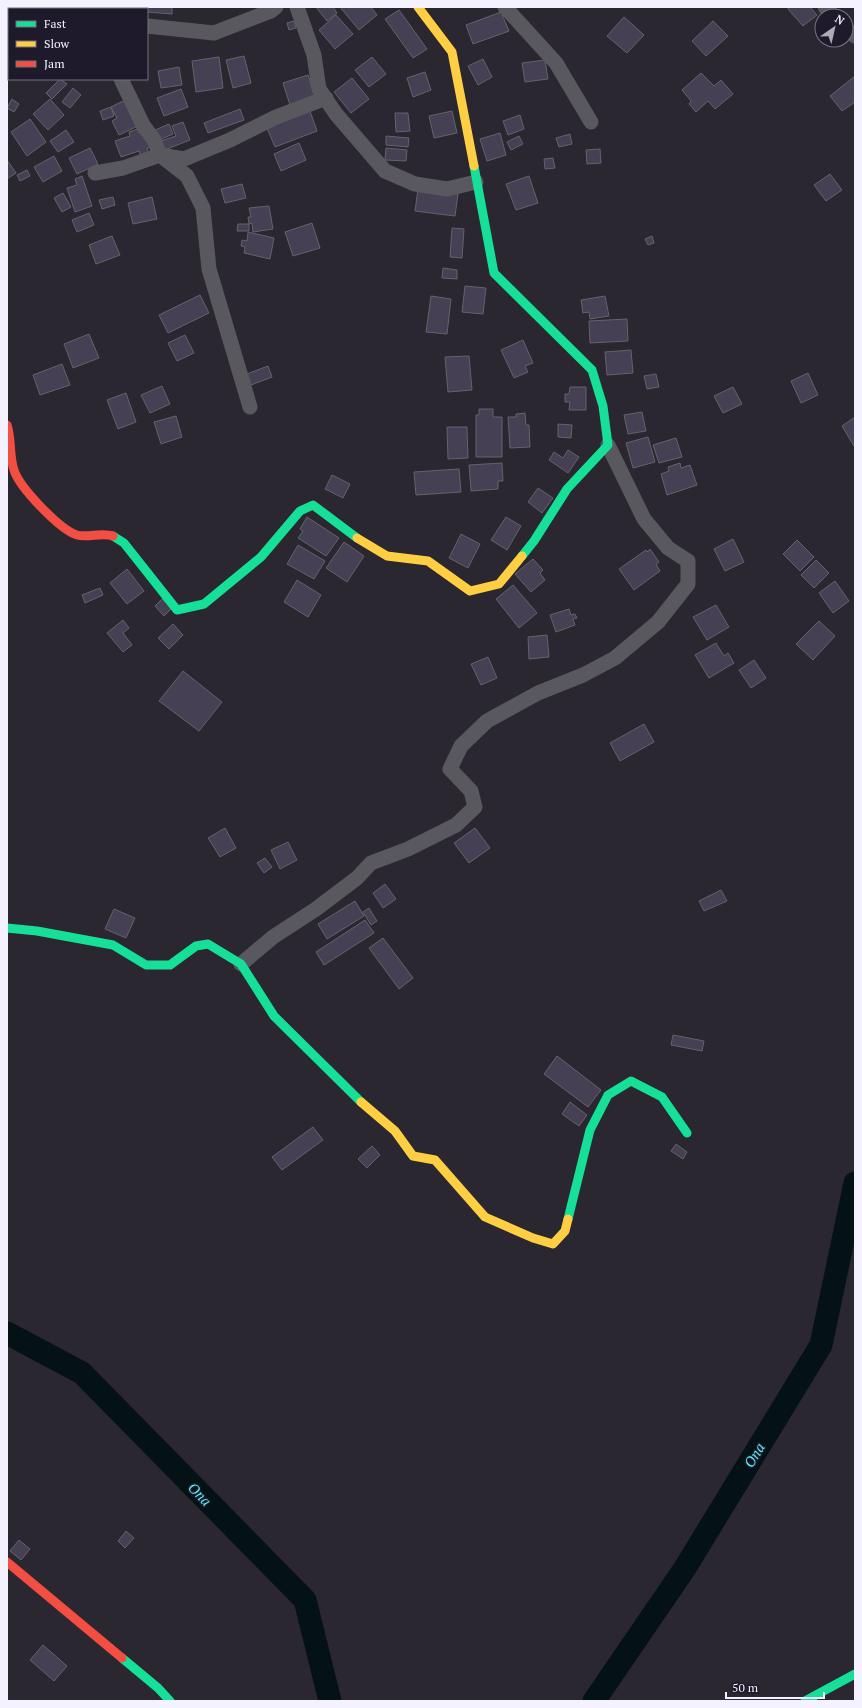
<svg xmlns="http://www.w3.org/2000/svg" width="862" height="1708" viewBox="0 0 862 1708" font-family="'PT Serif',serif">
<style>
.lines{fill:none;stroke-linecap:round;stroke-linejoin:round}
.river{stroke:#051215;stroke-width:23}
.building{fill:#464054;stroke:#65626b}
.street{stroke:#5a585f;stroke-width:15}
.fast{stroke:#16e098;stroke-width:9}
.slow{stroke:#ffcf43;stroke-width:9}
.jam{stroke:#f24e42;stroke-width:9}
.labels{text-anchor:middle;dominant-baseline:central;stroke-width:3;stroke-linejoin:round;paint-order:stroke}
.water-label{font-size:14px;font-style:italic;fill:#57eef7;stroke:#1e1a2b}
</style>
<rect width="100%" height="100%" fill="#2a2731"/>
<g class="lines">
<!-- river -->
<path class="river" d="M 7,1333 L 82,1373 L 305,1600 L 330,1701
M 594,1701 L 685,1568 L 821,1345 L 855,1183"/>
</g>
<!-- building -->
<path class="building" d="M 147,7 L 172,7 L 172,14 L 147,12 Z
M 316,7 L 333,7 L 337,13 L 327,21 Z
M 340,7 L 371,7 L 377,15 L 359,30 Z
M 789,7 L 810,7 L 817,15 L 803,26 L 788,9 Z
M 399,10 L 427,49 L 413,58 L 385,19 Z
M 501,12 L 509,31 L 473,44 L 466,25 Z
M 336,15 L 353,34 L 335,49 L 319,30 Z
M 624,17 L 644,35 L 627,53 L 607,36 Z
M 294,21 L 296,28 L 289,30 L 287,23 Z
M 713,21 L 728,36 L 706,56 L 692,41 Z
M 7,32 L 9,33 L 9,62 L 7,61 Z
M 244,56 L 251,83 L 233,88 L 226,60 Z
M 219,57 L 223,88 L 196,92 L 192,61 Z
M 372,57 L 386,74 L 369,87 L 355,70 Z
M 483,59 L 492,77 L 478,85 L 468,66 Z
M 545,60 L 548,79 L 525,82 L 522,63 Z
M 179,67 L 182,85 L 161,88 L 158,71 Z
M 425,72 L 431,90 L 413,97 L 407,78 Z
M 701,73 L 714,86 L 721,80 L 733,94 L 715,109 L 708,101 L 696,112 L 689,104 L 691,101 L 682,90 Z
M 308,75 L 315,97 L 290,105 L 283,83 Z
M 855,76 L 855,102 L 842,111 L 830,96 Z
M 352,78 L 369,99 L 351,113 L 334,92 Z
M 60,79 L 67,84 L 52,99 L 46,93 Z
M 73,88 L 81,95 L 70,108 L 62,102 Z
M 181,89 L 188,107 L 164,116 L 157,98 Z
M 12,99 L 19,104 L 14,112 L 7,108 Z
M 50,99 L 64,115 L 48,130 L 33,114 Z
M 125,100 L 140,125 L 119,135 L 112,121 L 117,118 L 111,107 Z
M 111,107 L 114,116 L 103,120 L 100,111 Z
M 240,109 L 244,120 L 208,133 L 204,123 Z
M 310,111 L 317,131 L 275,147 L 267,128 Z
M 452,111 L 457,133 L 434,138 L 429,116 Z
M 395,113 L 408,113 L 410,131 L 396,132 Z
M 520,115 L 524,129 L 508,135 L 503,121 Z
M 30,119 L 46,142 L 27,156 L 11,132 Z
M 183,122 L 190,140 L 162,151 L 158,142 L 176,136 L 172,126 Z
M 169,124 L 173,134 L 157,141 L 153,131 Z
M 138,129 L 139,133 L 145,131 L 151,147 L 147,148 L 149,154 L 141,157 L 139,151 L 121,157 L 115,141 L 130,136 L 129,132 Z
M 66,130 L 74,142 L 58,152 L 50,141 Z
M 500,133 L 506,155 L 487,161 L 480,139 Z
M 570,134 L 572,144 L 559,147 L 556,138 Z
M 386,136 L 409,138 L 408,147 L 386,145 Z
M 519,136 L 523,144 L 511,150 L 507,142 Z
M 299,143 L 306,160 L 281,171 L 274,154 Z
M 90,148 L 98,164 L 77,174 L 69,158 Z
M 386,148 L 407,150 L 406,161 L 385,160 Z
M 600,149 L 601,163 L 587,164 L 586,150 Z
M 54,156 L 62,171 L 43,182 L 34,167 Z
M 553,158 L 555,168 L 545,169 L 544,159 Z
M 7,160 L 16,173 L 7,179 Z
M 27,170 L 30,176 L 20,181 L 17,175 Z
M 830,174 L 842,190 L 826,201 L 814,185 Z
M 82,176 L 92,206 L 75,212 L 67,188 L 77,185 L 75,179 Z
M 529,176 L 538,203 L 516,210 L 506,184 Z
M 242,184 L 246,198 L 225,203 L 221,189 Z
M 418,189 L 458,194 L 455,216 L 415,211 Z
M 63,193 L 71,207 L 62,212 L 54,198 Z
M 113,197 L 115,205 L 102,209 L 99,200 Z
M 152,197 L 157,219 L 133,224 L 128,203 Z
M 269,206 L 273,229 L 253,232 L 252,223 L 249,224 L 248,217 L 251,217 L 249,208 Z
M 89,213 L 94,225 L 77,232 L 72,220 Z
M 312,223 L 320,248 L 293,256 L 285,232 Z
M 238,224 L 249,224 L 249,231 L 237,231 Z
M 452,228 L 464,229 L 462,258 L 450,257 Z
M 248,232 L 274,238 L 270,259 L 244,253 L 245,247 L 241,246 L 242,240 L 247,241 Z
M 112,236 L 120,255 L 96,264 L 89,245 Z
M 652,236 L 654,243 L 648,245 L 645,239 Z
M 443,268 L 457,270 L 457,279 L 442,278 Z
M 465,286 L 486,288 L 483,314 L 462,312 Z
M 200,295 L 209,313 L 168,333 L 159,315 Z
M 431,296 L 451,299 L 447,334 L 426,332 Z
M 605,296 L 609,316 L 590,319 L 589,312 L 583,313 L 581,300 Z
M 627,319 L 628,341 L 590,343 L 589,321 Z
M 89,334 L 99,358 L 73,368 L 64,344 Z
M 185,335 L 194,353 L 177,361 L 168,343 Z
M 523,340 L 533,363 L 525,366 L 528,372 L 514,378 L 501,350 Z
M 631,350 L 633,373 L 607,375 L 605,352 Z
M 469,356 L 472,390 L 448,392 L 445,357 Z
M 62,364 L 70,385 L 40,395 L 33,375 Z
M 268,366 L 272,377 L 251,385 L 247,374 Z
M 808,373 L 818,395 L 801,403 L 791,381 Z
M 656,374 L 659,387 L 647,389 L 644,376 Z
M 162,386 L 170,404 L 150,413 L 141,395 Z
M 570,387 L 586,387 L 586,410 L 569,410 L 570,402 L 565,402 L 565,394 L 569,394 Z
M 733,387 L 742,404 L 723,413 L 714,396 Z
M 126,393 L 136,422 L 118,429 L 107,400 Z
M 479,409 L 493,409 L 493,417 L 502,417 L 502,457 L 476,457 L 476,415 L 479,415 Z
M 642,412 L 646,431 L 628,434 L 624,415 Z
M 525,413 L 526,425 L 529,425 L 530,447 L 510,448 L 508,417 L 516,417 L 516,414 Z
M 176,416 L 182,437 L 161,444 L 154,422 Z
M 855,417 L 855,445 L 854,446 L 842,426 Z
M 558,424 L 572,425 L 571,438 L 558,437 Z
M 447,427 L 467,427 L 468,458 L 448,459 Z
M 648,437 L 655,462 L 633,468 L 626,443 Z
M 676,438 L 682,457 L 659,463 L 653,445 Z
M 568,450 L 579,457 L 568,473 L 549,460 L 554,452 L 563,458 Z
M 502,463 L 503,481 L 498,481 L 498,489 L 471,491 L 469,465 Z
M 680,463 L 681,468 L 690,465 L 697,485 L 667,495 L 661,474 L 669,471 L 668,467 Z
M 459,469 L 461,492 L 416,495 L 414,472 Z
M 332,475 L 350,484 L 343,498 L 325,489 Z
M 538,488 L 553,498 L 542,513 L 528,502 Z
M 307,517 L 339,538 L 326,556 L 298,538 L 303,531 L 300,529 Z
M 506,517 L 521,526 L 507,550 L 491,540 Z
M 461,534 L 480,544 L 468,568 L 449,558 Z
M 733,539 L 744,562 L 725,571 L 714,549 Z
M 797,540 L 814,557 L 800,571 L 783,554 Z
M 344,542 L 364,556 L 347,582 L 326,568 Z
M 298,545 L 325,561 L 314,579 L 287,564 Z
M 650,549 L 659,562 L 656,564 L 660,571 L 634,590 L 619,569 L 646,550 L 647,552 Z
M 533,559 L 543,570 L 540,573 L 545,580 L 531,592 L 515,574 Z
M 816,560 L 829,573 L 814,588 L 801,575 Z
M 127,569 L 144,591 L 127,604 L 110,583 Z
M 297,580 L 321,595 L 308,617 L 284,602 Z
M 835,581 L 849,601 L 833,613 L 819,593 Z
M 513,585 L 537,613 L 519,628 L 496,599 Z
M 100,588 L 103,595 L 85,603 L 82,595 Z
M 162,599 L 172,608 L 164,616 L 155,606 Z
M 716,605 L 729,627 L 707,640 L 693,617 Z
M 569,609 L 571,615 L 575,614 L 577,618 L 573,619 L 575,625 L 556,632 L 550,615 Z
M 123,620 L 129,628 L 123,633 L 132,645 L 123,652 L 107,633 Z
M 819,621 L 835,636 L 813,660 L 796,644 Z
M 173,624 L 183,635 L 169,649 L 158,638 Z
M 547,635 L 549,657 L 529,659 L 528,637 Z
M 716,643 L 724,656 L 728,653 L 734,663 L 709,678 L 695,655 Z
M 488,657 L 497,678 L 481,685 L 471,664 Z
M 754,660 L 766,678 L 751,688 L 739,670 Z
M 183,671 L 222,702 L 199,731 L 159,701 Z
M 644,724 L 654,742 L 620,761 L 610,743 Z
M 225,828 L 236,848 L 220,857 L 208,838 Z
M 475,828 L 490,848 L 469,863 L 454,843 Z
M 288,842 L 297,860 L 280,869 L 271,850 Z
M 265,858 L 272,867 L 264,873 L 257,863 Z
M 385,884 L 396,899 L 383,908 L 373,893 Z
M 721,890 L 727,901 L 704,911 L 699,901 Z
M 355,901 L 364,916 L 327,939 L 318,924 Z
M 369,908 L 377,921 L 371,925 L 363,912 Z
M 114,909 L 135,918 L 126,938 L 105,929 Z
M 365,920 L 374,933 L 324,965 L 316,952 Z
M 383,938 L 413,978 L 399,989 L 369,948 Z
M 673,1035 L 704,1041 L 702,1051 L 671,1045 Z
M 557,1056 L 601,1090 L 588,1107 L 544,1074 Z
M 570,1102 L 587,1115 L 579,1126 L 562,1114 Z
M 313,1127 L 323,1140 L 282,1170 L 272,1157 Z
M 676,1144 L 687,1152 L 683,1159 L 671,1151 Z
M 372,1146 L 380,1155 L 367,1168 L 358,1159 Z
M 126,1531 L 134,1538 L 125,1548 L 118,1541 Z
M 19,1540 L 30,1549 L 21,1560 L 10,1551 Z
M 43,1645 L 67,1666 L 54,1681 L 30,1660 Z"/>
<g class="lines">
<!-- street -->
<path class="street" d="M 297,7 L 314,55 L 319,89 L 336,114 L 385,171 L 415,184 L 447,189 L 476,182
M 505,7 L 556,63 L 591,122
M 825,7 L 833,16
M 7,16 L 9,16
M 147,26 L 214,33 L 271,11 L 276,7
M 846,29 L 855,36
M 121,79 L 143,125 L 154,140 L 160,155 L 187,176 L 203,208 L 209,269 L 250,407
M 95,173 L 123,168 L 160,155 L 184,159 L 230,140 L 276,117 L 326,98
M 241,964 L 273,937 L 316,909 L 357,878 L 371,863 L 408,849 L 456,825 L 475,807 L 471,791 L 450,769 L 461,746 L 487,721 L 538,693 L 583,675 L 615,658 L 658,622 L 688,584 L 688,561 L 668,548 L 644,519 L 608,445"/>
<!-- fast -->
<path class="fast" d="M 474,166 L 494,273 L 592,370 L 603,406 L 608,445 L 567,489 L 534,541 L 522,556
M 113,536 L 124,543 L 177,610 L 204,604 L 261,557 L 300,511 L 313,505 L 357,538
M 7,928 L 37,931 L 113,945 L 146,965 L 170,965 L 196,946 L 208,944 L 241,964 L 274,1016 L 361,1102
M 568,1219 L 590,1130 L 608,1095 L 631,1081 L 662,1097 L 687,1133
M 122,1658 L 158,1688 L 170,1701
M 805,1701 L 855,1674"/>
<!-- slow -->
<path class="slow" d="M 418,7 L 452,52 L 474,166
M 357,538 L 387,556 L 428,561 L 470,591 L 499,584 L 522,556
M 361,1102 L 395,1131 L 413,1156 L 435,1160 L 485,1217 L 533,1238 L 553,1244 L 565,1231 L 568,1219"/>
<!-- jam -->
<path class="jam" d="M 7,425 C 12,440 9,456 14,470 C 19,487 60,530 77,535 C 89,538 101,532 113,536
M 7,1562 L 122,1658"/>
</g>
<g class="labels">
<!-- water labels -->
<g class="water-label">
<text transform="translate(754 1455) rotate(-59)">Ona</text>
<text transform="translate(200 1494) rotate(46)">Ona</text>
</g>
</g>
<!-- border -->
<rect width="862" height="1708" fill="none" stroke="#f4f2fe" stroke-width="16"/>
<!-- legend -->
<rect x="8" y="8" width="140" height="72" fill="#1e1a2b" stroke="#74707f"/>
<rect x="16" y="21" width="20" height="6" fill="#16e098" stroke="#74707f"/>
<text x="44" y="28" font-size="12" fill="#f4f2fe">Fast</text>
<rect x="16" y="41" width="20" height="6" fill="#ffcf43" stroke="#74707f"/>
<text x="44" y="48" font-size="12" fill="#f4f2fe">Slow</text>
<rect x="16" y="61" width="20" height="6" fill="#f24e42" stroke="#74707f"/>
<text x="44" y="68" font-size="12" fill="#f4f2fe">Jam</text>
<!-- north arrow -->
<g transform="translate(834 28) rotate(34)"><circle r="19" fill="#1e1a2b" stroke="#74707f"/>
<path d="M0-3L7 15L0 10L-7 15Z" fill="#adabb6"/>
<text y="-6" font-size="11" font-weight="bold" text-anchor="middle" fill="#f4f2fe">N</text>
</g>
<!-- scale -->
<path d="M726 1692v6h98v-6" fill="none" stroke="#f4f2fe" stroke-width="2"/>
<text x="732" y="1692" font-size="12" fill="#f4f2fe" stroke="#1e1a2b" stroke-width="3" paint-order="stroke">50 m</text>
</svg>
